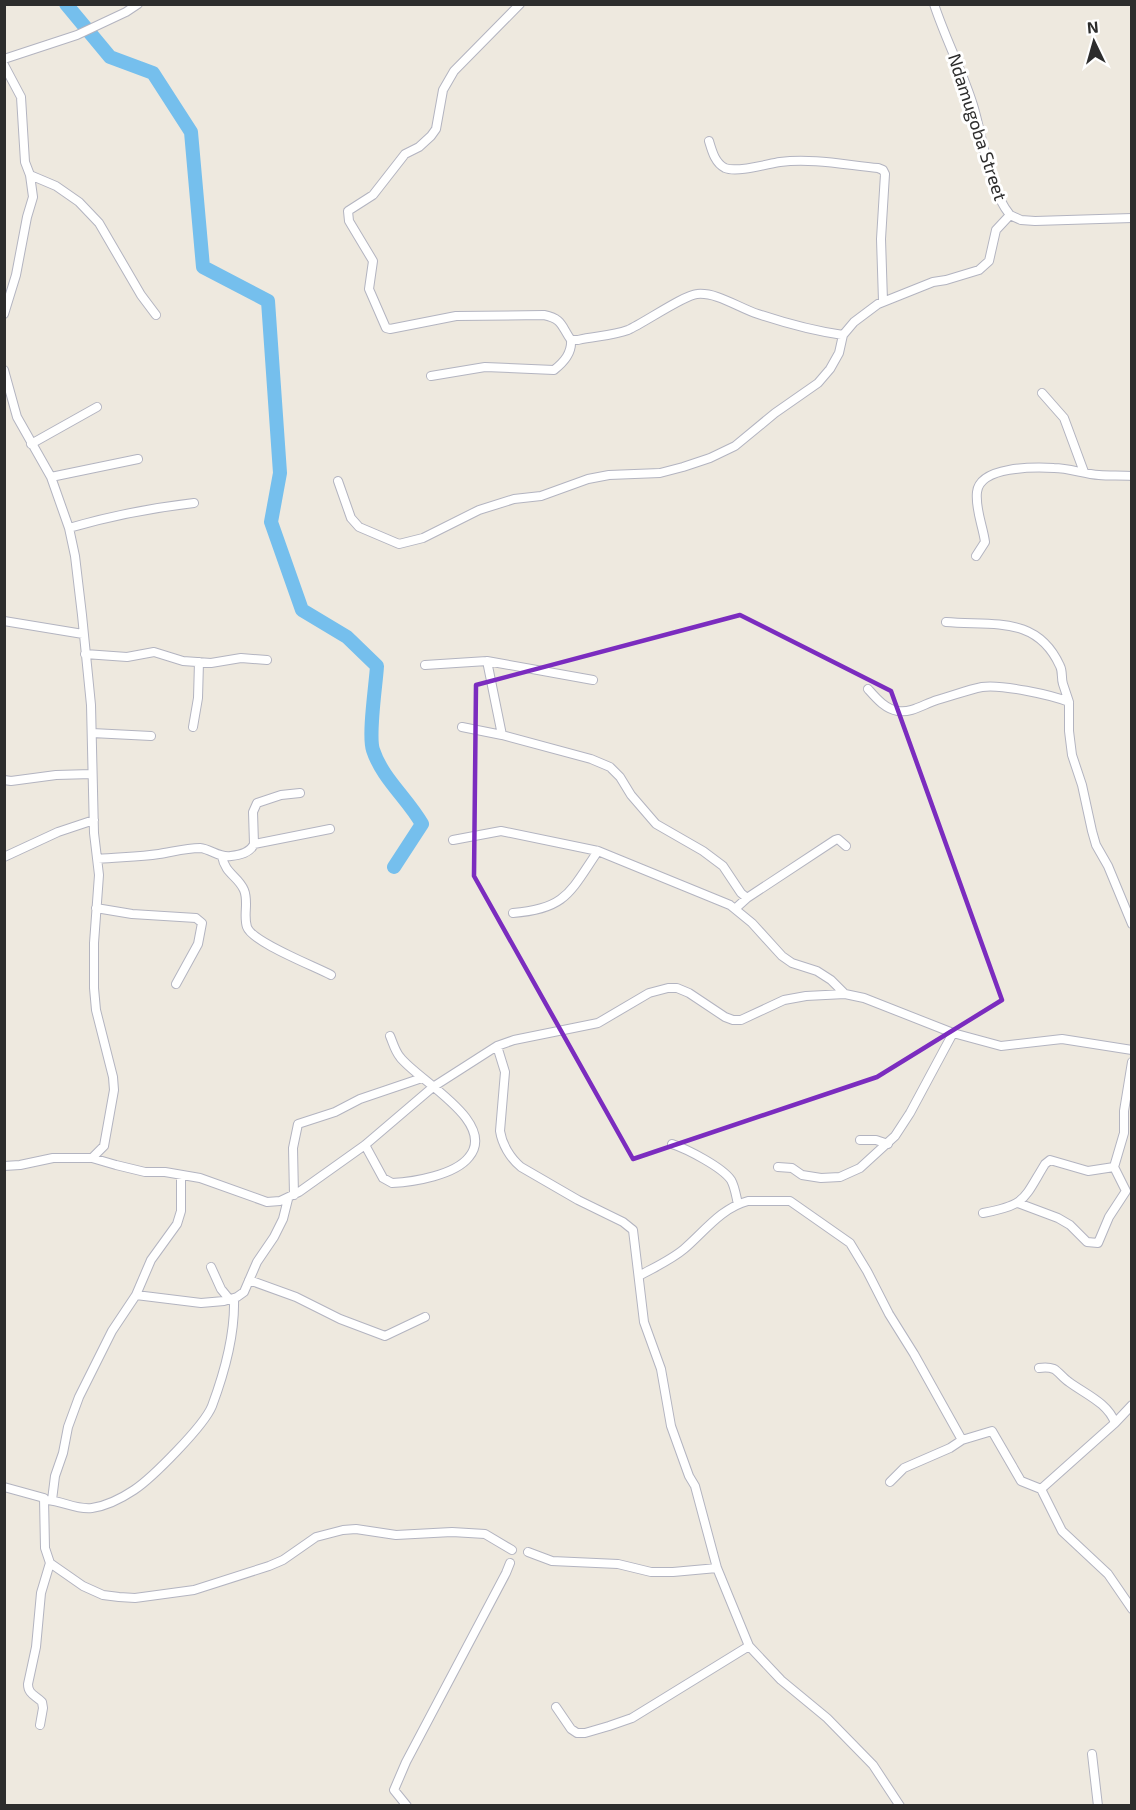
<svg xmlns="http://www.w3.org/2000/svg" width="1136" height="1810" viewBox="0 0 1136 1810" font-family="'Exo 2',sans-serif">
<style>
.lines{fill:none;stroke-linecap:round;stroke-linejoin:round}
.river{stroke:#75bfed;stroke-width:14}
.street-casing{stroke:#b3b4c0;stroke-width:10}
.street{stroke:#fff;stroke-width:8}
.marked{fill:none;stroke:#7b2cbf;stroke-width:4.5;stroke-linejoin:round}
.labels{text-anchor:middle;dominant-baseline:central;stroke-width:6;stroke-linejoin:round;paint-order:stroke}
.street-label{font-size:18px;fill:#2d2d2d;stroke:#fff}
</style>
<rect width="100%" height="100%" fill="#eee9df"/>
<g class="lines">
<!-- river -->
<path class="river" d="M 66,4 L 110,57 L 153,73 L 191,132 L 203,267 L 268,301 L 280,473 L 271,522 L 302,610 L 347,637 L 377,666 C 376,684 368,735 373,750 C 382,778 408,799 422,824 L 394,867"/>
<!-- street casing -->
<g class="street-casing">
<path id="street" d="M 520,4 L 454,71 L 443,90 L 436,129 L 431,136 L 419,147 L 405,154 L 373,195 L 348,211 L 349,221 L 373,261 L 369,289 L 386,328 L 390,329 L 456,316 L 544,315 C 563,319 561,326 571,340 L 578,340 C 595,336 612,336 628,330 C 644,323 684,295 697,294 C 717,292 739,308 758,314 C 785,323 814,331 843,335
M 934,4 C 945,38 962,70 973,105 C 983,137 988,188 1010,215
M 4,59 L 77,35 L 126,12 L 138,4
M 4,65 L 21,97 L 25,162 L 30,175 L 33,197 L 27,217 L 16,275 L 4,314
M 709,141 C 712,151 715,163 725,168 C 737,173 767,164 780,162 C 812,158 846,165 878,168 L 883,170 L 885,174 L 881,239 L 883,301
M 30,175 L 56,186 L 79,202 L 99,223 L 141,295 L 156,315
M 1010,215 L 1021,220 L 1035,221 L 1132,218
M 4,370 L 17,417 L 51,477 L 69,528 L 75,556 L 82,615 L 91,705 L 94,833 L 99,875 L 94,943 L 94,988 L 96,1010 L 113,1077 L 114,1090 L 104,1146 L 92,1158 L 53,1158 L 20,1165 L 4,1166
M 431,376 L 485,367 L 554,370 C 564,362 572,353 571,340
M 1042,393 L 1064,418 L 1084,472
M 31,444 L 97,407
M 51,477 L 138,459
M 338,481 L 351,518 L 359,527 L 399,544 L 423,538 L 479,510 L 514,499 L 541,496 L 588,479 L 609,475 L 660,473 L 683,467 L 710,458 L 735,446 L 775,413 L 818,383 L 830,369 L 839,353 L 843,335 L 854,322 L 878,304 L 933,282 L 946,280 L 979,270 L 989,261 L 996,230 L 1010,215
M 69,528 C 110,516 151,508 194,503
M 976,556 L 985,542 C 983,526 975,509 977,492 C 980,466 1034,467 1054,468 C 1069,468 1084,474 1099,475 C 1110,476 1121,475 1132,476
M 4,621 L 83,634
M 946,622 C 993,626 1037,615 1060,666 C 1063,672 1061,678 1063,684 C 1065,690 1067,696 1069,702
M 85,654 L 127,657 L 154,652 L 183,661 L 211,663 L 241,658 L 267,660
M 487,661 L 593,680
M 425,665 L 487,661 L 502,735
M 868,689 C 876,698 885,709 898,711 C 912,713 924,704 937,700 C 952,696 967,690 982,687 C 1001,684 1052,695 1069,702 L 1069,731 L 1072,755 L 1082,785 L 1092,831 L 1096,845 L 1108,866 L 1132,924
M 193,727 L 198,698 L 199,662
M 462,727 L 502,735 L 591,759 L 610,767 L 620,777 L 631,795 L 656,824 L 703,851 L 723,866 L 741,893 L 747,898
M 92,733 L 151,736
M 4,780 L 11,781 L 56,775 L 92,774
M 453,840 L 501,831 L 598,851 L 730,905 L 752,923 L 782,956 L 792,963 L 817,971 L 831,980 L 845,994
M 254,844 L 330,829
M 222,856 C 225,874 238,876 244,890 C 249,902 243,915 247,927 C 252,942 314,966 331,975
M 4,857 L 58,832 L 94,820
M 98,859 C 118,857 139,857 159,854 C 172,852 186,848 200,848 C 211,849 219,858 231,856 C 240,855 250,853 254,844 L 253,812 L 257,803 L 281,795 L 300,793
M 96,908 L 132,914 L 196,918 L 202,923 L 198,944 L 176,984
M 736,908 L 747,898 L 835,840 L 838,839 L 846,846
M 513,913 C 566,909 570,892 598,851
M 497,1046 L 505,1072 L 500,1131 C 502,1144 510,1158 521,1167 L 578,1200 L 623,1222 L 633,1230 L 644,1322 L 661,1369 L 671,1426 L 689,1476 L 695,1486 L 717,1568 L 749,1646 L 781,1680 L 827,1718 L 873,1765 L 900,1806
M 860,1140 L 876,1140 L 888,1144
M 672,1144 C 687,1149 722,1167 731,1180 C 735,1187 736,1196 738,1204
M 365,1145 L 383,1178 L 392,1183 C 414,1182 455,1175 469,1157 C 498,1122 417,1080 400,1057 C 395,1051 393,1043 390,1036
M 92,1158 L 116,1165 L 145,1172 L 165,1172 L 200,1178 L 267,1202 L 280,1201 L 299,1192 L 365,1145 L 433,1087 L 497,1046 L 514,1040 L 598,1023 L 649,993 L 668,988 L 677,988 L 689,993 L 725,1017 L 733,1020 L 741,1020 L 784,1000 L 806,996 L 845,994 L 864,998 L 953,1033 L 1001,1046 L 1062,1039 L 1132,1050
M 778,1167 L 792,1168 L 802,1175 L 821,1178 L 840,1177 L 860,1168 L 895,1136 L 910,1113 L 953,1033
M 294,1195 L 293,1148 L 298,1124 L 335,1112 L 360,1099 L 422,1078
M 1018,1203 L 1058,1218 L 1070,1225 L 1087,1242 L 1098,1243 L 1109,1217 L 1126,1191 L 1114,1167
M 983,1213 C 1026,1205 1023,1200 1045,1164 L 1050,1160 L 1088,1171 L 1114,1167 L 1124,1133 L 1124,1111 L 1132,1062
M 211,1267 L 221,1289 L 230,1300
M 639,1276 C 653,1268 671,1260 684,1249 C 704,1232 721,1208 748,1201 L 790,1201 L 850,1243 L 867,1271 L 889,1314 L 914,1354 L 962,1440
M 249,1280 L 296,1297 L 340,1319 L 385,1336 L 425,1317
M 136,1295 L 201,1303 L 224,1301 L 237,1297 L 244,1292 L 257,1262 L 274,1237 L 283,1219 L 288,1199
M 1039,1368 C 1045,1367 1049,1367 1054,1369 C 1059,1372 1063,1378 1069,1382 C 1085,1394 1108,1403 1115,1423 L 1041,1489
M 1115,1423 L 1132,1405
M 890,1482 L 904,1468 L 950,1448 L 962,1440 L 992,1431 L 1021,1481 L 1041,1489 L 1062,1531 L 1108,1574 L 1132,1609
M 4,1487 L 44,1498 L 45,1548 L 50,1563 L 83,1586 L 103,1595 L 119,1597 L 135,1598 L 194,1590 L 269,1566 L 283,1560 L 316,1537 L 343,1530 L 356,1529 L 396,1535 L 452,1532 L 485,1534 L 512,1550
M 47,1500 C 63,1501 76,1510 92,1508 C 106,1506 122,1498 134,1490 C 152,1478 204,1426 212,1406 C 224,1374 235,1333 234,1299
M 52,1500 L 55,1476 L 63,1453 L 68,1427 L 79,1397 L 112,1331 L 136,1295 L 151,1260 L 177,1224 L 181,1211 L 181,1175
M 528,1552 L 552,1561 L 618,1564 L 651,1572 L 673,1572 L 717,1568
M 556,1707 L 571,1729 L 577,1733 L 585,1733 L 609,1726 L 632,1718 L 749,1646
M 40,1725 L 43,1708 L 42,1702 C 35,1695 28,1694 28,1684 L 36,1647 L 41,1593 L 50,1563
M 1092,1754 L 1098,1806
M 407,1806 L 394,1790 L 406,1762 L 506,1573 L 510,1563"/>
</g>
<!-- street -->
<use href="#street" class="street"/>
</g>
<!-- marked area -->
<path class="marked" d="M 740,615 L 891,691 L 1002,1000 L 877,1077 L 633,1159 L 474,876 L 476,685 Z"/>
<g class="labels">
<!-- street labels -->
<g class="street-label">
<text transform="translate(978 127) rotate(72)">Ndamugoba Street</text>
</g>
</g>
<!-- border -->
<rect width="1136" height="1810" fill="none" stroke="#2d2d2d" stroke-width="12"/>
<!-- north arrow -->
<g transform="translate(1094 42) rotate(355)" stroke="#ffffff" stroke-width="4.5" paint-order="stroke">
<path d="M0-4.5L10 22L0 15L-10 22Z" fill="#2d2d2d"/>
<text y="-9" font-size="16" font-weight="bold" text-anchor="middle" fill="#2d2d2d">N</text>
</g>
</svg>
